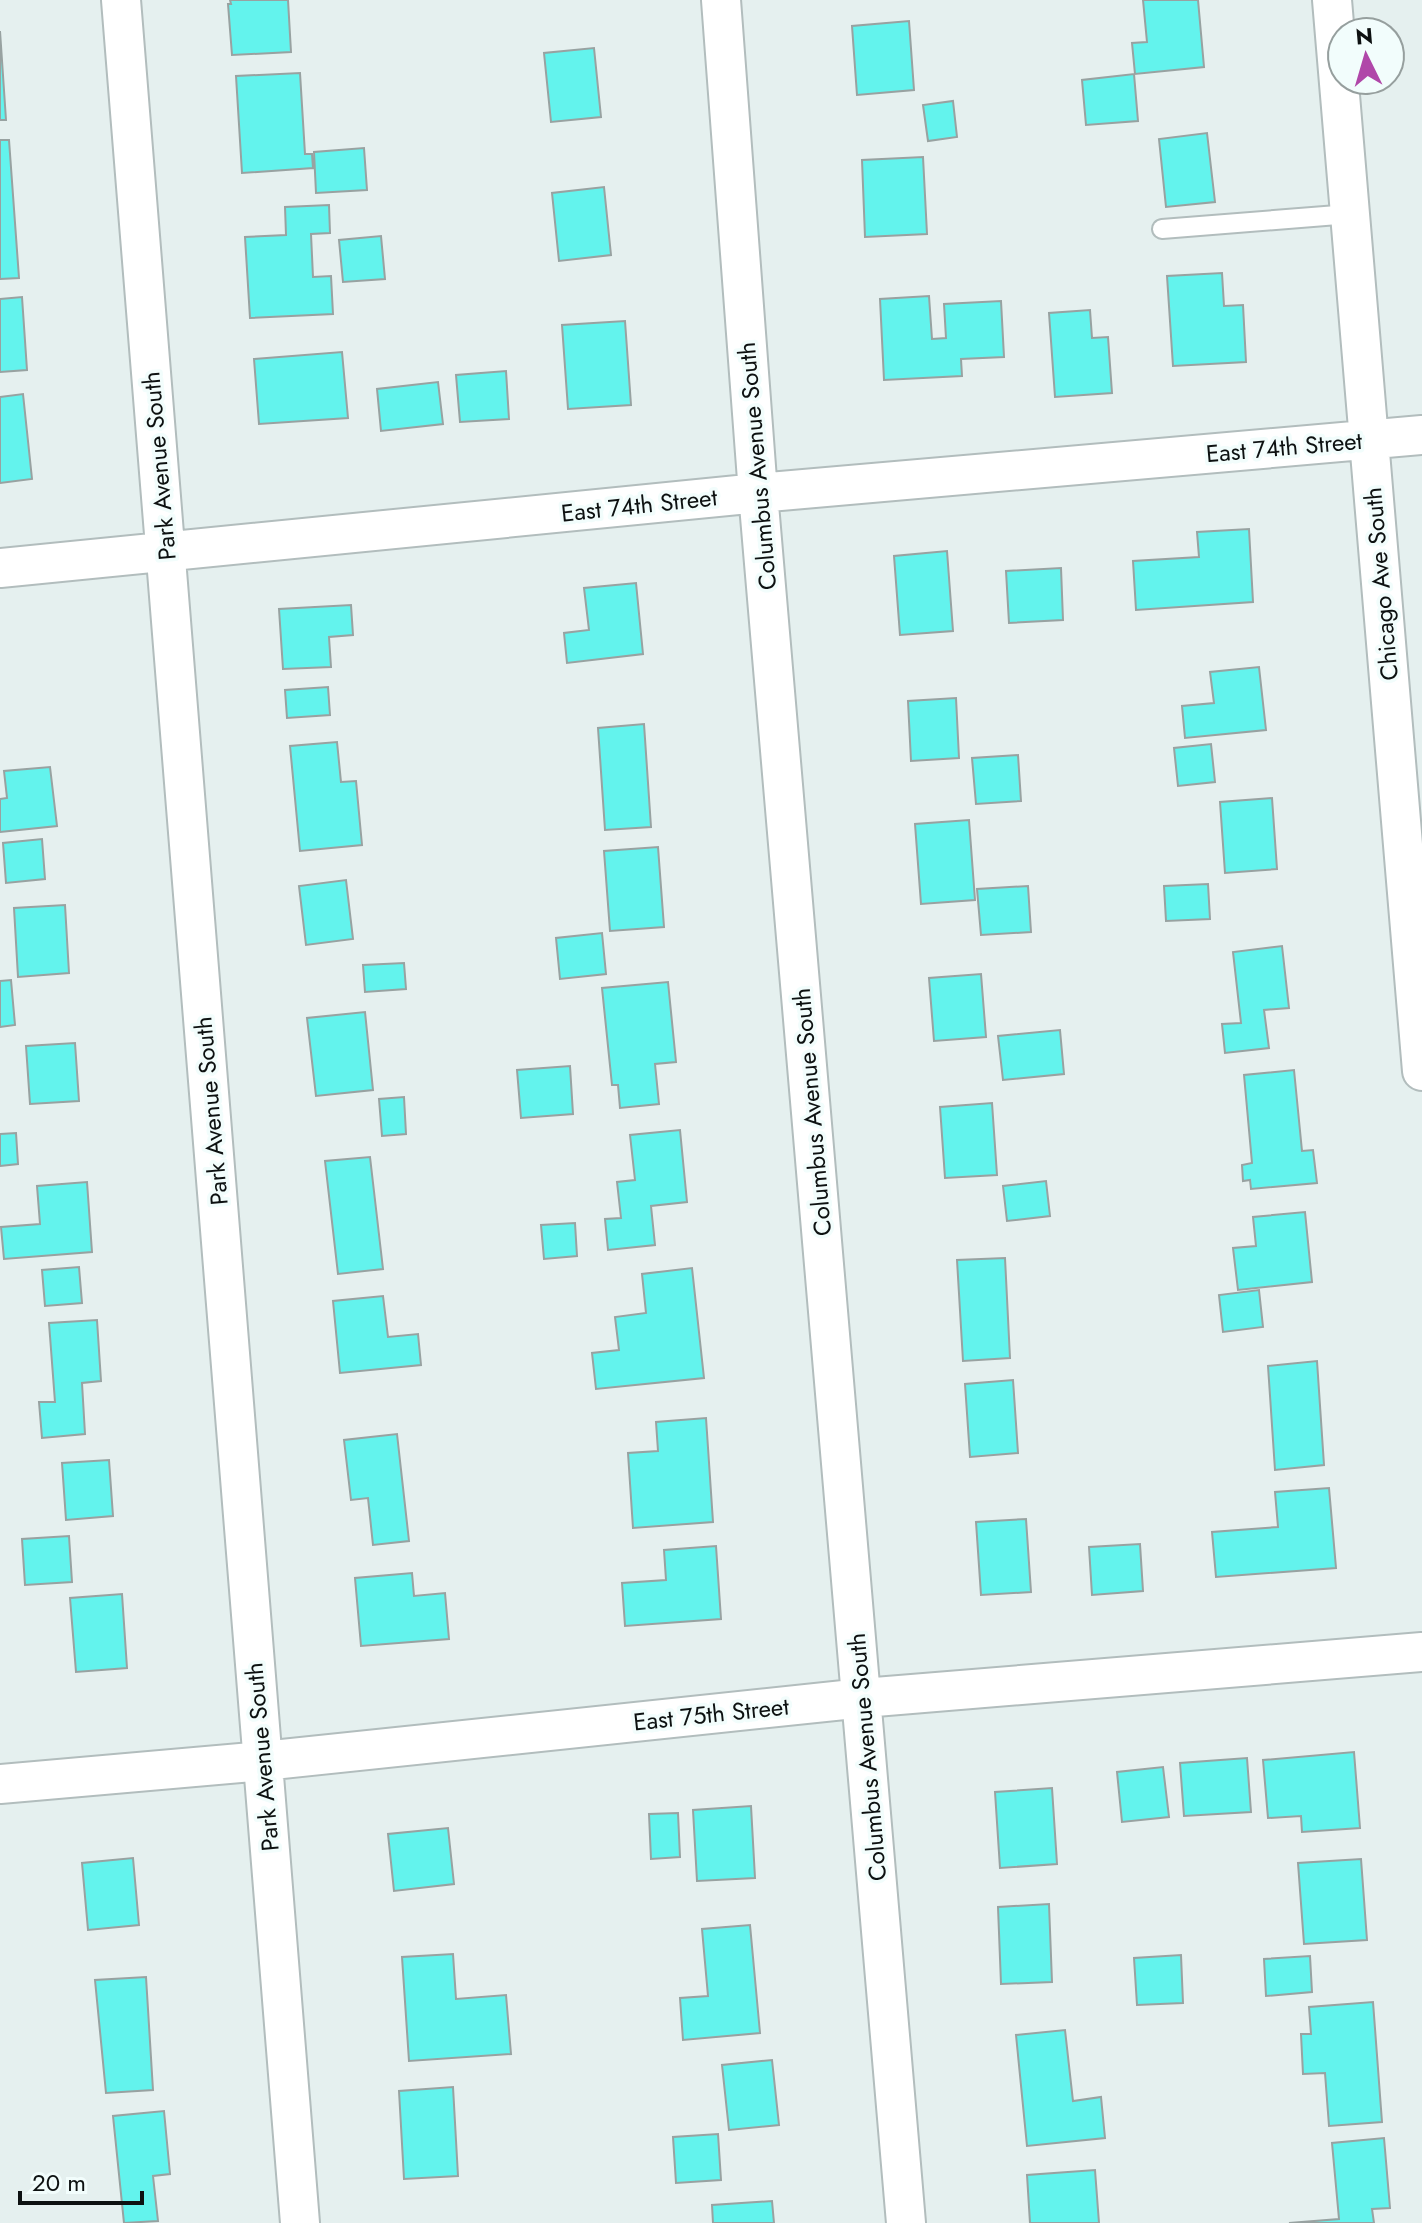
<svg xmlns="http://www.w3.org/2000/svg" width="1422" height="2223" viewBox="0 0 1422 2223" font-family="Jost,sans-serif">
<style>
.building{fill:#63f3ed;stroke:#98a2a1;stroke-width:2}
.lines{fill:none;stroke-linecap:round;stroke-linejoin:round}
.service-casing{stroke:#b2bdbd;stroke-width:22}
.minor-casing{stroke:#b2bdbd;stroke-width:42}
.service{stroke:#fff;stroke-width:18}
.minor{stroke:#fff;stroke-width:38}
.labels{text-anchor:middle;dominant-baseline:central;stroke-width:7;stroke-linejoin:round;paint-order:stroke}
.street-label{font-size:24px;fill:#0d1111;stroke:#f2fdfc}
</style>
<rect width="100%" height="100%" fill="#e5f0ef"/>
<!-- building -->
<path class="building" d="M 230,0 L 288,0 L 291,52 L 232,55 L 228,4 L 231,4 Z
M 1143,0 L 1198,0 L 1204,67 L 1135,74 L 1132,43 L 1147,42 Z
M 909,21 L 914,90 L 857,95 L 852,26 Z
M 0,31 L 6,120 L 0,120 Z
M 594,48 L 601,117 L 551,122 L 544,53 Z
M 300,73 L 305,154 L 312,154 L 313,168 L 242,173 L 236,76 Z
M 1134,74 L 1138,121 L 1086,125 L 1082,80 Z
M 953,101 L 957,137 L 928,141 L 923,105 Z
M 1207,133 L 1215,202 L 1166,207 L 1159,139 Z
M 0,140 L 9,140 L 19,278 L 0,279 Z
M 364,148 L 367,190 L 316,193 L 314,152 Z
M 923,157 L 927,234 L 865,237 L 862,160 Z
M 604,187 L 611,255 L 559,261 L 552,193 Z
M 329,205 L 330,233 L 311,234 L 313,277 L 331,276 L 333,314 L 250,318 L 245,237 L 286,235 L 285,207 Z
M 381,236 L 385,279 L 343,282 L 339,240 Z
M 1222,273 L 1224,306 L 1243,305 L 1246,362 L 1173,366 L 1167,276 Z
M 929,296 L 932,339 L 946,338 L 944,304 L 1001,301 L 1004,357 L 961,359 L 962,376 L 884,380 L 880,299 Z
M 22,297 L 27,370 L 0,372 L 0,299 Z
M 1090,310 L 1092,338 L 1108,337 L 1112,393 L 1055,397 L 1049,313 Z
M 625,321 L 631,405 L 568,409 L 562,325 Z
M 342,352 L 348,418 L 259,424 L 254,359 Z
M 506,371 L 509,419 L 460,422 L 456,375 Z
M 438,382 L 443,424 L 381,431 L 377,389 Z
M 23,394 L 32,479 L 0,483 L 0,397 Z
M 1249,529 L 1253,602 L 1136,610 L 1133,561 L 1199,557 L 1197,532 Z
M 947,551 L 953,631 L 900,635 L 894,556 Z
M 1061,568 L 1063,620 L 1009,623 L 1006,571 Z
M 636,583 L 643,654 L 567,663 L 564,633 L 589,630 L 584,588 Z
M 351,605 L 353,635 L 329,637 L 331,667 L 283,669 L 279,609 Z
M 1259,667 L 1266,730 L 1185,738 L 1182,706 L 1214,703 L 1210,672 Z
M 328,687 L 330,715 L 287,718 L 285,690 Z
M 956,698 L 959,758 L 911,761 L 908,701 Z
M 644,724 L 651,827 L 605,830 L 598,728 Z
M 337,742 L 341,782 L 356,781 L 362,845 L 300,851 L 290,746 Z
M 1211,744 L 1215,782 L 1178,786 L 1174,748 Z
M 1018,755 L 1021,801 L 976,804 L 972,758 Z
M 50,767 L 57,826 L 0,832 L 0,799 L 7,798 L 4,771 Z
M 1272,798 L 1277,869 L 1225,873 L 1220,802 Z
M 969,820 L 975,900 L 921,904 L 915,824 Z
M 42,839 L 45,879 L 6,883 L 3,843 Z
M 658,847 L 664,927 L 610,931 L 604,851 Z
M 346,880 L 353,939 L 306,945 L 299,886 Z
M 1208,884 L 1210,919 L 1166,921 L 1164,886 Z
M 1028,886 L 1031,932 L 981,935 L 977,889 Z
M 65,905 L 69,973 L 18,977 L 14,908 Z
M 602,933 L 606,974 L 560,979 L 556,938 Z
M 1282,946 L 1289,1008 L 1264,1010 L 1269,1048 L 1225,1053 L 1222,1024 L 1241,1023 L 1233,952 Z
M 404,963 L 406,989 L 365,992 L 363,965 Z
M 981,974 L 986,1037 L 934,1041 L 929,978 Z
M 11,980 L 15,1025 L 0,1027 L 0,981 Z
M 668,982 L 676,1062 L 655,1064 L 659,1104 L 620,1108 L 618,1085 L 612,1085 L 602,988 Z
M 365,1012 L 373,1090 L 316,1096 L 307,1018 Z
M 1060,1030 L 1064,1074 L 1003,1080 L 998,1036 Z
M 75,1043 L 79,1101 L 30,1104 L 26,1046 Z
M 570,1066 L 573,1114 L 521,1118 L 517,1070 Z
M 1294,1070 L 1302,1151 L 1313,1150 L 1317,1183 L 1251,1189 L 1250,1180 L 1243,1181 L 1242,1165 L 1252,1163 L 1244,1075 Z
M 404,1097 L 406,1134 L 382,1136 L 379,1099 Z
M 992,1103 L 997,1175 L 945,1178 L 940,1107 Z
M 680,1130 L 687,1202 L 651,1206 L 655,1245 L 608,1250 L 605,1219 L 621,1218 L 617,1182 L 635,1180 L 630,1135 Z
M 16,1133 L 18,1164 L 0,1166 L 0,1134 Z
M 370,1157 L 383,1269 L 338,1274 L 325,1161 Z
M 1046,1181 L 1050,1216 L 1007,1221 L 1003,1186 Z
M 87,1182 L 92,1252 L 4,1259 L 1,1227 L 40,1224 L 37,1186 Z
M 1305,1212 L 1312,1282 L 1238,1290 L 1233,1248 L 1256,1246 L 1253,1217 Z
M 575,1223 L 577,1256 L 544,1259 L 541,1225 Z
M 1005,1258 L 1010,1358 L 963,1361 L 957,1260 Z
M 79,1267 L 82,1303 L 45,1306 L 42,1270 Z
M 692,1268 L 704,1378 L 596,1389 L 592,1353 L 619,1350 L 615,1317 L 646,1313 L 642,1274 Z
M 1259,1290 L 1263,1327 L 1223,1332 L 1219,1295 Z
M 383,1296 L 388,1337 L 418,1334 L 421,1365 L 340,1373 L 333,1301 Z
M 97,1320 L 101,1381 L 82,1383 L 85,1434 L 42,1438 L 39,1402 L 55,1402 L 49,1323 Z
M 1317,1361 L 1324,1465 L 1275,1470 L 1268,1366 Z
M 1013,1380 L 1018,1453 L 970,1457 L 965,1384 Z
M 706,1418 L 713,1522 L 633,1528 L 628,1453 L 658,1451 L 656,1422 Z
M 397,1434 L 409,1541 L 373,1545 L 368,1498 L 351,1500 L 344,1440 Z
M 109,1460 L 113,1516 L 66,1520 L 62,1463 Z
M 1329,1488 L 1336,1568 L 1216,1577 L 1212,1532 L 1278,1527 L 1275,1492 Z
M 1026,1519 L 1031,1592 L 981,1595 L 976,1522 Z
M 69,1536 L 72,1582 L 25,1585 L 22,1539 Z
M 1140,1544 L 1143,1591 L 1092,1595 L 1089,1547 Z
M 716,1546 L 721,1619 L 625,1626 L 622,1583 L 666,1580 L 664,1550 Z
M 412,1573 L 414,1596 L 445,1593 L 449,1639 L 361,1646 L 355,1578 Z
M 122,1594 L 127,1668 L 76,1672 L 70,1598 Z
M 1354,1752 L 1360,1828 L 1302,1832 L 1301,1816 L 1268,1818 L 1263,1760 Z
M 1247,1758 L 1251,1812 L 1184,1816 L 1180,1763 Z
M 1163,1767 L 1169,1817 L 1122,1822 L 1117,1772 Z
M 1052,1788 L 1057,1864 L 1000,1868 L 995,1792 Z
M 751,1806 L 755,1878 L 697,1881 L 693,1810 Z
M 678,1813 L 680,1857 L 651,1859 L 649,1814 Z
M 448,1828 L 454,1884 L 394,1891 L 388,1834 Z
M 133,1858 L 139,1925 L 88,1930 L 82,1863 Z
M 1361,1859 L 1367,1940 L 1304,1944 L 1298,1863 Z
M 1049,1904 L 1052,1982 L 1001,1984 L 998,1907 Z
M 750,1925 L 760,2033 L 683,2040 L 680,1998 L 708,1996 L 702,1929 Z
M 453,1954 L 456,1999 L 506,1995 L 511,2054 L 409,2061 L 402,1957 Z
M 1181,1955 L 1183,2003 L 1137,2005 L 1134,1958 Z
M 1310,1956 L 1312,1992 L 1266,1996 L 1264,1959 Z
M 146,1977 L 153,2090 L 106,2093 L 95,1980 Z
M 1373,2002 L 1382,2122 L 1329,2126 L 1325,2073 L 1303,2074 L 1301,2034 L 1311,2034 L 1309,2007 Z
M 1065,2030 L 1073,2101 L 1101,2097 L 1105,2138 L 1027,2146 L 1016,2035 Z
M 772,2060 L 779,2125 L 729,2130 L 722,2065 Z
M 453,2087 L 458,2176 L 404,2179 L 399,2091 Z
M 164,2111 L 170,2174 L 153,2176 L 158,2221 L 124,2223 L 113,2116 Z
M 718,2134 L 721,2180 L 676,2183 L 673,2137 Z
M 1384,2138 L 1390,2208 L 1372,2209 L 1374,2223 L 1289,2223 L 1339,2219 L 1332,2143 Z
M 1095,2170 L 1099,2223 L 1030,2223 L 1027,2175 Z
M 772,2201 L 774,2223 L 713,2223 L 712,2205 Z"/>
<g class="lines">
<!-- service casing -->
<g class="service-casing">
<path id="service" d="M 1162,229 L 1350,214"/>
</g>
<!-- minor casing -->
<g class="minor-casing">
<path id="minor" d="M 121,0 L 300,2223
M 721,0 L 758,493 L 906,2223
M 1332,0 L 1422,1071
M 0,568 L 758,493 L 1422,435
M 0,1784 L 263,1761 L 863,1698 L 1422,1652"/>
</g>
<!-- service -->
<use href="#service" class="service"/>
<!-- minor -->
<use href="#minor" class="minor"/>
</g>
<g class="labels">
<!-- street labels -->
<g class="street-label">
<text transform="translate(1284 447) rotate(-5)">East 74th Street</text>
<text transform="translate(159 466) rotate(-95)">Park Avenue South</text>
<text transform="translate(757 466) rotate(-95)">Columbus Avenue South</text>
<text transform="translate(639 505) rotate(-6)">East 74th Street</text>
<text transform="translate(1381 584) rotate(-95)">Chicago Ave South</text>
<text transform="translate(211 1111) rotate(-95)">Park Avenue South</text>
<text transform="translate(812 1112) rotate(-95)">Columbus Avenue South</text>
<text transform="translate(711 1714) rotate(-6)">East 75th Street</text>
<text transform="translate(262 1757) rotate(-95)">Park Avenue South</text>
<text transform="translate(867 1757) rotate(-95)">Columbus Avenue South</text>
</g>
</g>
<!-- north arrow -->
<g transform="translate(1366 56) rotate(355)"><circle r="38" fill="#f2fdfc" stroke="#969f9e" stroke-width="2"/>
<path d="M0-6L14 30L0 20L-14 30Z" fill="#b047a9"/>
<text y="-12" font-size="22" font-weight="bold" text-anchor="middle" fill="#0d1111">N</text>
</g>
<!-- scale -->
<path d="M20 2191v12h122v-12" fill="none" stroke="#0d1111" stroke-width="4"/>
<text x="32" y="2191" font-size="24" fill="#0d1111" stroke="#f2fdfc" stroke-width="6" paint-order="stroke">20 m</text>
</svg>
